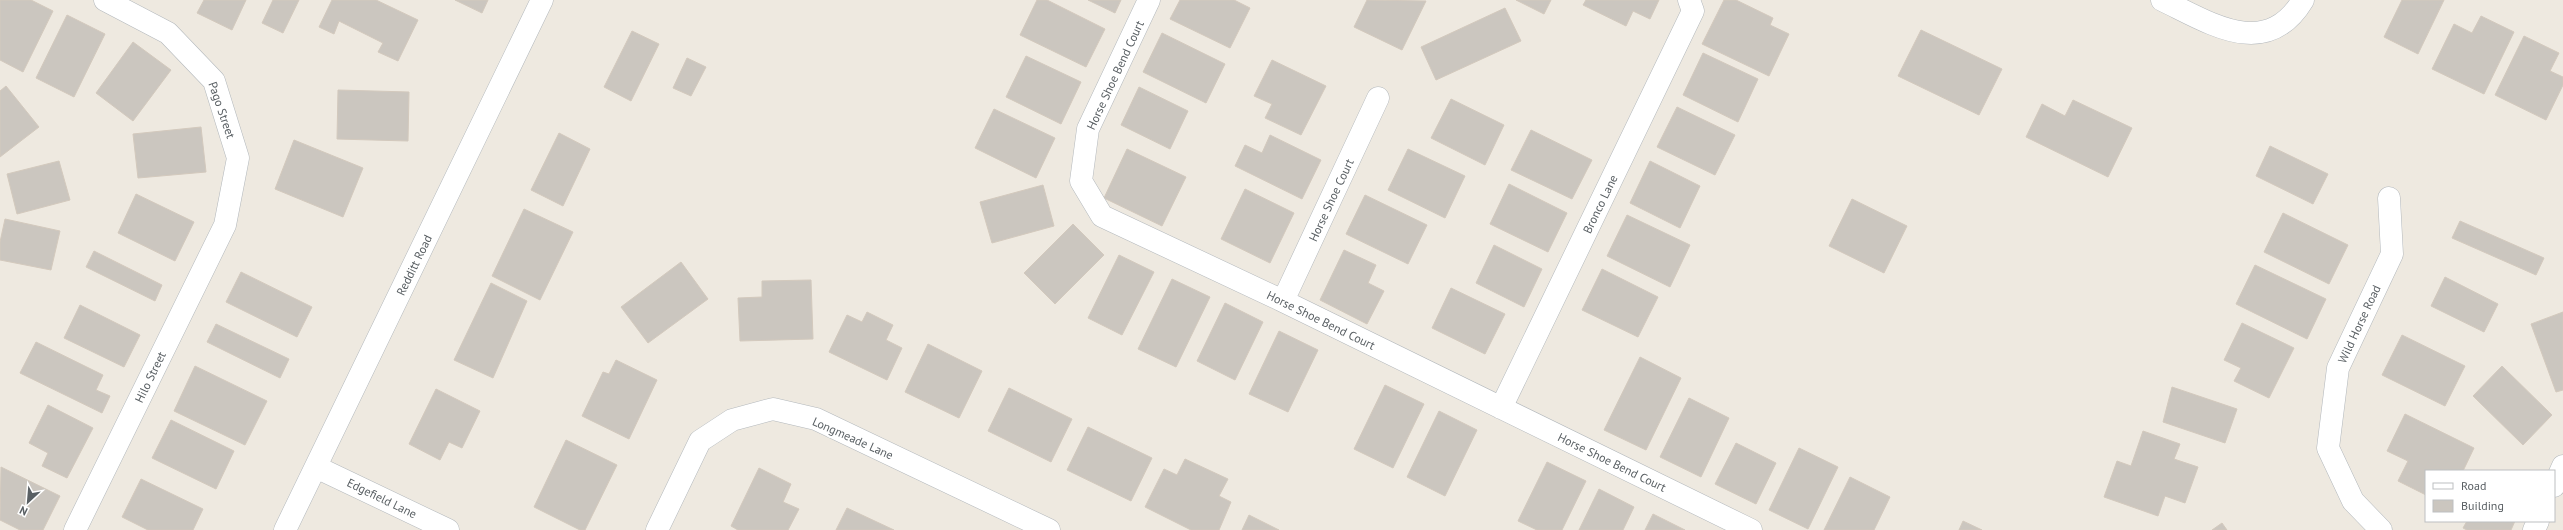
<svg xmlns="http://www.w3.org/2000/svg" width="2563" height="530" viewBox="0 0 2563 530" font-family="'PT Sans',sans-serif">
<style>
.building{fill:#cbc6bf;stroke:#d3c9bd}
.lines{fill:none;stroke-linecap:round;stroke-linejoin:round}
.minor-casing{stroke:#b3b8bc;stroke-width:23}
.minor{stroke:#fff;stroke-width:22}
.labels{text-anchor:middle;dominant-baseline:central;stroke-width:4;stroke-linejoin:round;paint-order:stroke}
.street-label{font-size:12px;fill:#595f63;stroke:#fff}
</style>
<rect width="100%" height="100%" fill="#eee9e0"/>
<!-- building -->
<path class="building" d="M 0,0 L 31,0 L 53,11 L 23,72 L 0,60 Z
M 204,0 L 246,0 L 232,30 L 197,13 Z
M 273,0 L 299,0 L 283,33 L 262,23 Z
M 332,0 L 376,0 L 418,20 L 398,61 L 378,52 L 383,43 L 339,21 L 334,34 L 319,27 Z
M 455,0 L 488,0 L 482,13 Z
M 1037,0 L 1047,0 L 1105,29 L 1086,67 L 1020,35 Z
M 1088,0 L 1121,0 L 1115,13 Z
M 1180,0 L 1234,0 L 1250,8 L 1230,48 L 1170,19 Z
M 1367,0 L 1426,1 L 1402,50 L 1354,27 Z
M 1516,0 L 1551,0 L 1544,14 Z
M 1586,0 L 1659,0 L 1650,19 L 1633,11 L 1626,26 L 1583,5 Z
M 1724,0 L 1736,0 L 1773,18 L 1770,25 L 1789,34 L 1769,76 L 1702,44 Z
M 2402,0 L 2444,0 L 2418,54 L 2384,37 Z
M 1505,8 L 1521,41 L 1436,80 L 1421,47 Z
M 67,15 L 105,34 L 74,97 L 36,78 Z
M 2481,16 L 2514,32 L 2484,94 L 2432,69 L 2454,24 L 2472,33 Z
M 1921,30 L 2002,69 L 1979,115 L 1898,76 Z
M 632,31 L 659,44 L 631,101 L 604,87 Z
M 1162,33 L 1225,64 L 1206,103 L 1143,72 Z
M 2524,36 L 2559,53 L 2550,71 L 2563,77 L 2563,85 L 2546,120 L 2495,95 Z
M 133,42 L 171,70 L 133,121 L 96,93 Z
M 1703,53 L 1758,79 L 1738,122 L 1683,95 Z
M 1026,56 L 1081,82 L 1061,124 L 1006,97 Z
M 687,58 L 706,67 L 691,96 L 673,88 Z
M 1272,60 L 1326,86 L 1301,135 L 1265,118 L 1272,104 L 1254,96 Z
M 6,86 L 39,127 L 0,157 L 0,91 Z
M 1139,87 L 1188,111 L 1170,149 L 1121,125 Z
M 338,90 L 409,92 L 408,141 L 337,139 Z
M 1451,99 L 1504,125 L 1485,165 L 1431,138 Z
M 2073,100 L 2132,128 L 2108,177 L 2026,137 L 2042,104 L 2065,116 Z
M 1677,107 L 1735,135 L 1715,175 L 1657,147 Z
M 994,109 L 1055,138 L 1036,178 L 975,148 Z
M 201,127 L 206,172 L 138,178 L 133,134 Z
M 1531,130 L 1592,160 L 1572,199 L 1511,170 Z
M 559,133 L 590,149 L 563,206 L 531,190 Z
M 1270,135 L 1321,160 L 1302,199 L 1235,166 L 1245,145 L 1262,153 Z
M 294,140 L 363,168 L 343,217 L 275,189 Z
M 2270,146 L 2328,174 L 2313,204 L 2256,176 Z
M 1127,149 L 1186,177 L 1162,226 L 1104,198 Z
M 1408,149 L 1465,176 L 1445,218 L 1388,190 Z
M 59,161 L 70,200 L 17,214 L 7,174 Z
M 1650,161 L 1700,186 L 1680,228 L 1630,203 Z
M 1509,184 L 1567,213 L 1548,252 L 1490,224 Z
M 1043,185 L 1054,226 L 992,243 L 980,202 Z
M 1245,189 L 1294,213 L 1270,263 L 1221,239 Z
M 136,194 L 194,222 L 175,261 L 118,233 Z
M 1365,195 L 1427,225 L 1408,264 L 1346,234 Z
M 1852,199 L 1907,226 L 1884,273 L 1829,246 Z
M 524,209 L 573,232 L 540,300 L 492,276 Z
M 2283,213 L 2348,245 L 2329,284 L 2264,252 Z
M 1627,215 L 1690,245 L 1670,287 L 1607,256 Z
M 5,219 L 60,231 L 51,270 L 0,260 L 0,242 Z
M 2460,221 L 2544,258 L 2536,275 L 2452,238 Z
M 1073,224 L 1104,255 L 1055,304 L 1024,273 Z
M 1494,245 L 1542,269 L 1524,307 L 1476,283 Z
M 1344,250 L 1376,265 L 1368,283 L 1384,291 L 1367,324 L 1320,300 Z
M 94,251 L 162,285 L 155,301 L 86,267 Z
M 1119,255 L 1154,272 L 1122,335 L 1088,318 Z
M 681,262 L 708,299 L 648,343 L 621,307 Z
M 2255,265 L 2326,299 L 2307,339 L 2236,304 Z
M 1602,269 L 1658,297 L 1638,337 L 1582,310 Z
M 241,272 L 312,307 L 297,337 L 226,302 Z
M 2445,277 L 2498,304 L 2484,332 L 2431,306 Z
M 1172,279 L 1210,297 L 1176,367 L 1138,349 Z
M 811,280 L 813,339 L 740,341 L 738,298 L 762,297 L 762,281 Z
M 491,283 L 527,301 L 493,378 L 454,360 Z
M 1451,288 L 1505,314 L 1485,354 L 1432,328 Z
M 1225,303 L 1263,322 L 1235,380 L 1197,361 Z
M 80,305 L 140,335 L 124,367 L 64,338 Z
M 867,312 L 893,325 L 886,340 L 902,348 L 887,380 L 829,352 L 847,315 L 862,322 Z
M 2563,312 L 2563,390 L 2556,392 L 2531,324 Z
M 2242,323 L 2294,348 L 2269,398 L 2234,381 L 2241,368 L 2224,360 Z
M 216,324 L 289,359 L 280,378 L 207,342 Z
M 1279,331 L 1318,350 L 1288,412 L 1249,394 Z
M 2402,335 L 2465,366 L 2445,406 L 2382,375 Z
M 36,342 L 103,375 L 96,390 L 110,396 L 102,413 L 20,373 Z
M 928,344 L 982,371 L 959,418 L 905,392 Z
M 1640,357 L 1681,378 L 1646,450 L 1604,430 Z
M 616,360 L 657,380 L 629,439 L 582,416 L 603,372 L 609,374 Z
M 195,366 L 267,401 L 245,445 L 174,411 Z
M 2502,366 L 2552,415 L 2523,445 L 2473,396 Z
M 1385,385 L 1424,404 L 1393,468 L 1354,449 Z
M 2172,387 L 2237,409 L 2225,443 L 2163,422 Z
M 1009,388 L 1072,419 L 1051,462 L 988,431 Z
M 436,389 L 480,411 L 462,448 L 449,442 L 440,460 L 409,444 Z
M 1689,398 L 1729,418 L 1701,477 L 1660,457 Z
M 48,405 L 93,428 L 67,478 L 42,466 L 48,453 L 29,443 Z
M 1439,411 L 1477,430 L 1445,496 L 1407,477 Z
M 2405,414 L 2474,448 L 2463,471 L 2426,471 L 2426,495 L 2398,481 L 2408,461 L 2387,451 Z
M 171,420 L 234,451 L 216,489 L 152,458 Z
M 1088,427 L 1152,458 L 1131,501 L 1067,470 Z
M 2143,431 L 2180,444 L 2174,459 L 2198,467 L 2185,503 L 2165,496 L 2158,516 L 2104,497 L 2117,461 L 2131,466 Z
M 566,440 L 617,465 L 585,530 L 580,530 L 534,507 Z
M 1736,443 L 1776,463 L 1756,504 L 1715,484 Z
M 1799,448 L 1838,467 L 1808,529 L 1769,510 Z
M 1185,459 L 1228,479 L 1219,496 L 1231,502 L 1219,530 L 1191,530 L 1145,507 L 1164,469 L 1177,475 Z
M 1547,462 L 1586,481 L 1562,530 L 1537,530 L 1518,521 Z
M 1,467 L 60,496 L 43,530 L 20,530 L 0,520 Z
M 759,468 L 791,484 L 783,502 L 799,509 L 788,530 L 738,530 L 731,526 Z
M 1850,477 L 1890,497 L 1874,530 L 1824,530 Z
M 141,479 L 203,509 L 193,530 L 148,530 L 122,517 Z
M 1599,489 L 1634,507 L 1623,530 L 1579,530 Z
M 847,508 L 894,530 L 836,530 Z
M 1653,514 L 1685,530 L 1645,530 Z
M 1249,515 L 1279,530 L 1242,530 Z
M 1963,521 L 1982,530 L 1959,530 Z
M 2467,521 L 2515,521 L 2511,530 L 2467,530 L 2463,528 Z
M 2222,523 L 2227,530 L 2212,530 Z"/>
<g class="lines">
<!-- minor casing -->
<g class="minor-casing">
<path id="minor" d="M 1149,0 L 1088,129 L 1081,181 L 1102,216 L 1283,301 L 1751,530
M 2162,0 C 2210,23 2266,61 2303,0
M 1283,301 L 1378,98
M 1501,408 L 1693,11 L 1689,0
M 316,467 L 448,530
M 2554,486 L 2563,466
M 75,530 L 225,225 L 238,158 L 214,81 L 168,33 L 105,0
M 285,530 L 542,0
M 657,530 L 700,441 L 732,420 L 773,409 L 816,419 L 1049,530
M 2381,530 L 2353,501 L 2328,448 L 2338,368 L 2392,254 L 2389,198
M 2534,530 L 2538,521"/>
</g>
<!-- minor -->
<use href="#minor" class="minor"/>
</g>
<g class="labels">
<!-- street labels -->
<g class="street-label">
<text transform="translate(1115 75) rotate(-65)">Horse Shoe Bend Court</text>
<text transform="translate(222 110) rotate(71)">Pago Street</text>
<text transform="translate(1331 200) rotate(-65)">Horse Shoe Court</text>
<text transform="translate(1600 204) rotate(-64)">Bronco Lane</text>
<text transform="translate(414 265) rotate(-64)">Redditt Road</text>
<text transform="translate(1321 320) rotate(26)">Horse Shoe Bend Court</text>
<text transform="translate(2359 324) rotate(-65)">Wild Horse Road</text>
<text transform="translate(150 377) rotate(-64)">Hilo Street</text>
<text transform="translate(853 438) rotate(24)">Longmeade Lane</text>
<text transform="translate(1612 462) rotate(26)">Horse Shoe Bend Court</text>
<text transform="translate(382 498) rotate(26)">Edgefield Lane</text>
</g>
</g>
<!-- legend -->
<rect x="2425" y="470" width="130" height="52" fill="#ffffff" stroke="#bdbfc1"/>
<rect x="2433" y="483" width="20" height="6" fill="#ffffff" stroke="#bdbfc1"/>
<text x="2461" y="490" font-size="12" fill="#595f63">Road</text>
<rect x="2433" y="500" width="20" height="12" fill="#cbc6bf" stroke="#bdbfc1"/>
<text x="2461" y="510" font-size="12" fill="#595f63">Building</text>
<!-- north arrow -->
<g transform="translate(28 502) rotate(206)" stroke="#ffffff" stroke-width="3" paint-order="stroke">
<path d="M0-3L7 15L0 10L-7 15Z" fill="#595f63"/>
<text y="-6" font-size="11" font-weight="bold" text-anchor="middle" fill="#595f63">N</text>
</g>
</svg>
